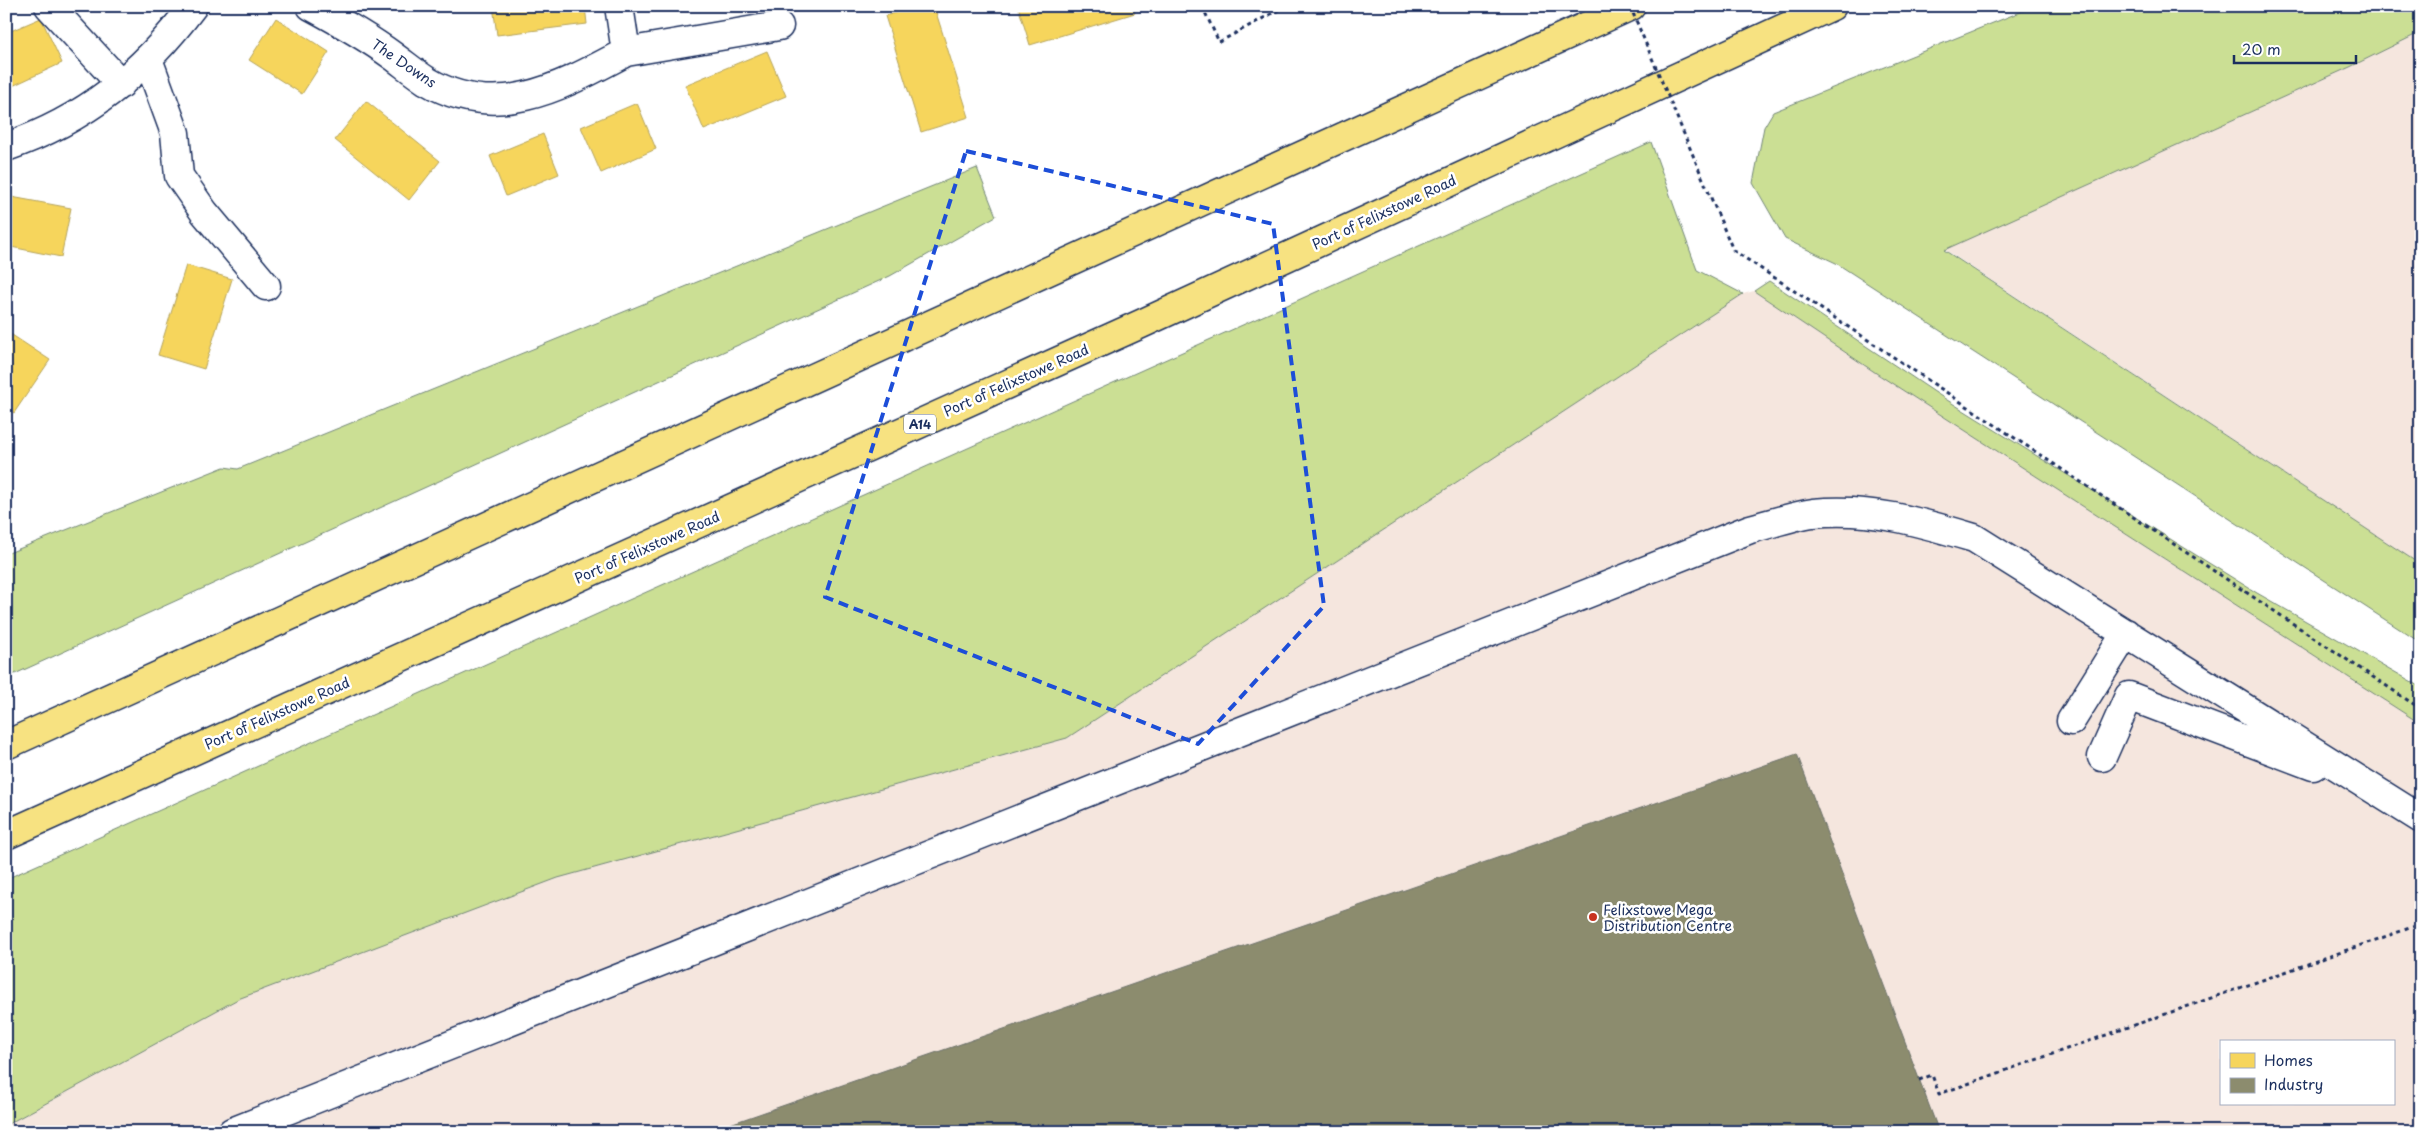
<svg xmlns="http://www.w3.org/2000/svg" width="2427" height="1138" viewBox="0 0 2427 1138" font-family="'Playpen Sans',sans-serif">
<style>
.built{fill:#f5e6de;fill-rule:evenodd}
.green{fill:#cbdf94;stroke:#738779}
.homes{fill:#f6d55c;stroke:#b4a35d}
.industry{fill:#8c8c6e;stroke:#6a7069}
.lines{fill:none;stroke-linecap:round;stroke-linejoin:round}
.minor-casing{stroke:#1b2f5e;stroke-width:31}
.highway-casing{stroke:#1b2f5e;stroke-width:31}
.path{stroke:#1b2f5e;stroke-width:3;stroke-dasharray:4 4;stroke-linecap:butt}
.minor{stroke:#fff;stroke-width:28}
.highway{stroke:#f7e281;stroke-width:28}
.path-bridge{stroke:#1b2f5e;stroke-width:3;stroke-dasharray:4 4;stroke-linecap:butt}
.marked{fill:none;stroke:#1d4ed8;stroke-width:4;stroke-dasharray:10 6;stroke-linejoin:round}
.poi-dot{fill:#c8321e;stroke:#fff;stroke-width:2}
.labels{text-anchor:middle;dominant-baseline:central;stroke-width:5;stroke-linejoin:round;paint-order:stroke}
.shield{fill:#fff;stroke:#5f6d8e;stroke-width:1}
.shield-label{font-size:12px;font-weight:bold;fill:#1b2f5e}
.street-label{font-size:14px;fill:#1b2f5e;stroke:#fff}
.poi-label{font-size:14px;fill:#1b2f5e;stroke:#fff;text-anchor:start}
</style>
<rect width="100%" height="100%" fill="#fff"/>
<filter id="ink" filterUnits="userSpaceOnUse"><feTurbulence type="fractalNoise" baseFrequency=".02" numOctaves="2"/><feDisplacementMap in="SourceGraphic" scale="10" xChannelSelector="R" yChannelSelector="G"/><feConvolveMatrix kernelMatrix="1 2 1 2 8 2 1 2 1" color-interpolation-filters="sRGB"/></filter>
<g filter="url(#ink)">
<!-- built -->
<path class="built" d="M 2421,32 L 2421,565 L 1944,249 L 2350,67 Z
M 1754,291 L 1879,375 L 2421,724 L 2421,1132 L 6,1132 L 6,1125 L 238,999 L 558,878 L 1067,738 L 1743,294 ZM 2221,1042 L 2393,1042 L 2393,1104 L 2221,1104 Z"/>
<!-- green -->
<path class="green" d="M 2035,6 L 2421,6 L 2421,32 L 2350,67 L 1944,250 L 2421,565 L 2421,643 L 1836,263 L 1785,239 L 1753,183 L 1764,127 L 1773,112 Z
M 1651,142 L 1697,270 L 1743,294 L 1067,738 L 558,878 L 238,999 L 6,1125 L 6,879 Z
M 977,168 L 996,216 L 890,276 L 6,678 L 6,554 L 224,467 L 238,469 Z
M 1769,281 L 1939,395 L 2257,593 L 2421,687 L 2421,724 L 1879,375 L 1754,291 Z"/>
<!-- homes -->
<path class="homes" d="M 493,6 L 585,6 L 587,24 L 497,35 Z
M 916,6 L 934,6 L 969,117 L 921,132 L 885,16 Z
M 1018,6 L 1133,6 L 1135,13 L 1030,45 Z
M 41,18 L 62,63 L 6,89 L 6,33 Z
M 276,18 L 329,52 L 302,94 L 249,60 Z
M 767,51 L 786,96 L 704,130 L 685,85 Z
M 366,101 L 440,161 L 409,200 L 335,140 Z
M 637,103 L 656,149 L 601,173 L 581,127 Z
M 543,134 L 559,174 L 506,196 L 490,156 Z
M 6,196 L 71,208 L 61,257 L 6,246 Z
M 186,265 L 232,279 L 204,369 L 158,355 Z
M 9,333 L 50,360 L 14,413 L 6,408 L 6,336 Z"/>
<!-- industry -->
<path class="industry" d="M 1797,754 L 1939,1132 L 707,1132 Z"/>
<g class="lines">
<!-- minor casing -->
<g class="minor-casing">
<path id="minor" d="M 49,6 L 121,84
M 311,6 C 339,21 367,37 393,56 C 404,64 415,73 427,81 C 498,123 562,86 626,52 L 619,6
M 626,52 L 779,26
M 148,59 L 175,133 L 179,176 L 204,212 L 266,286
M 6,147 C 85,120 143,73 193,6
M 2071,721 L 2126,633
M 2102,757 L 2129,696 L 2313,766
M 232,1132 L 1750,529 C 1770,524 1792,516 1813,513 C 1870,507 1920,522 1974,538 L 2421,819"/>
</g>
<!-- highway casing -->
<g class="highway-casing">
<path id="highway" d="M 6,745 L 1631,6
M 6,835 L 1141,324 L 1832,6"/>
</g>
<!-- path -->
<path class="path" d="M 1202,6 L 1219,42 L 1286,6
M 1733,250 L 2421,709
M 1919,1080 L 1932,1075 L 1939,1094 L 2421,924"/>
<!-- minor -->
<use href="#minor" class="minor"/>
<!-- highway -->
<use href="#highway" class="highway"/>
<!-- path-bridge -->
<path class="path-bridge" d="M 1630,6 L 1733,250"/>
</g>
</g>
<!-- marked area -->
<path class="marked" d="M 966,151 L 1273,224 L 1324,606 L 1198,744 L 825,597 Z"/>
<!-- markers -->
<circle class="poi-dot" cx="1593" cy="917" r="5"/>
<g class="labels">
<!-- shield labels -->
<rect class="shield" x="904" y="414.5" width="32" height="19" rx="4"/>
<g class="shield-label">
<text x="920" y="424">A14</text>
</g>
<!-- street labels -->
<g class="street-label">
<text transform="translate(404 63) rotate(34)">The Downs</text>
<text transform="translate(1384 212) rotate(-25)">Port of Felixstowe Road</text>
<text transform="translate(1016 380) rotate(-24)">Port of Felixstowe Road</text>
<text transform="translate(647 547) rotate(-24)">Port of Felixstowe Road</text>
<text transform="translate(277 713) rotate(-24)">Port of Felixstowe Road</text>
</g>
<!-- poi labels -->
<g class="poi-label">
<text x="1603" y="909">Felixstowe Mega<tspan x="1603" dy="16">Distribution Centre</tspan></text>
</g>
</g>
<!-- margin -->
<rect width="2427" height="1138" fill="none" stroke="#fff" stroke-width="25"/>
<rect x="12" y="12" width="2402" height="1113" fill="none" stroke="#1b2f5e" stroke-width="2" filter="url(#ink)"/>
<!-- legend -->
<rect x="2220" y="1040" width="175" height="65" fill="#ffffff" stroke="#a4acbf"/>
<rect x="2230" y="1053" width="25" height="15" fill="#f6d55c" stroke="#a4acbf"/>
<text x="2264" y="1066" font-size="15" fill="#1b2f5e">Homes</text>
<rect x="2230" y="1078" width="25" height="15" fill="#8c8c6e" stroke="#a4acbf"/>
<text x="2264" y="1090" font-size="15" fill="#1b2f5e">Industry</text>
<!-- scale -->
<path d="M2234 55v8h122v-8" fill="none" stroke="#1b2f5e" stroke-width="2.5"/>
<text x="2242" y="55" font-size="15" fill="#1b2f5e" stroke="#ffffff" stroke-width="4" paint-order="stroke">20 m</text>
</svg>
